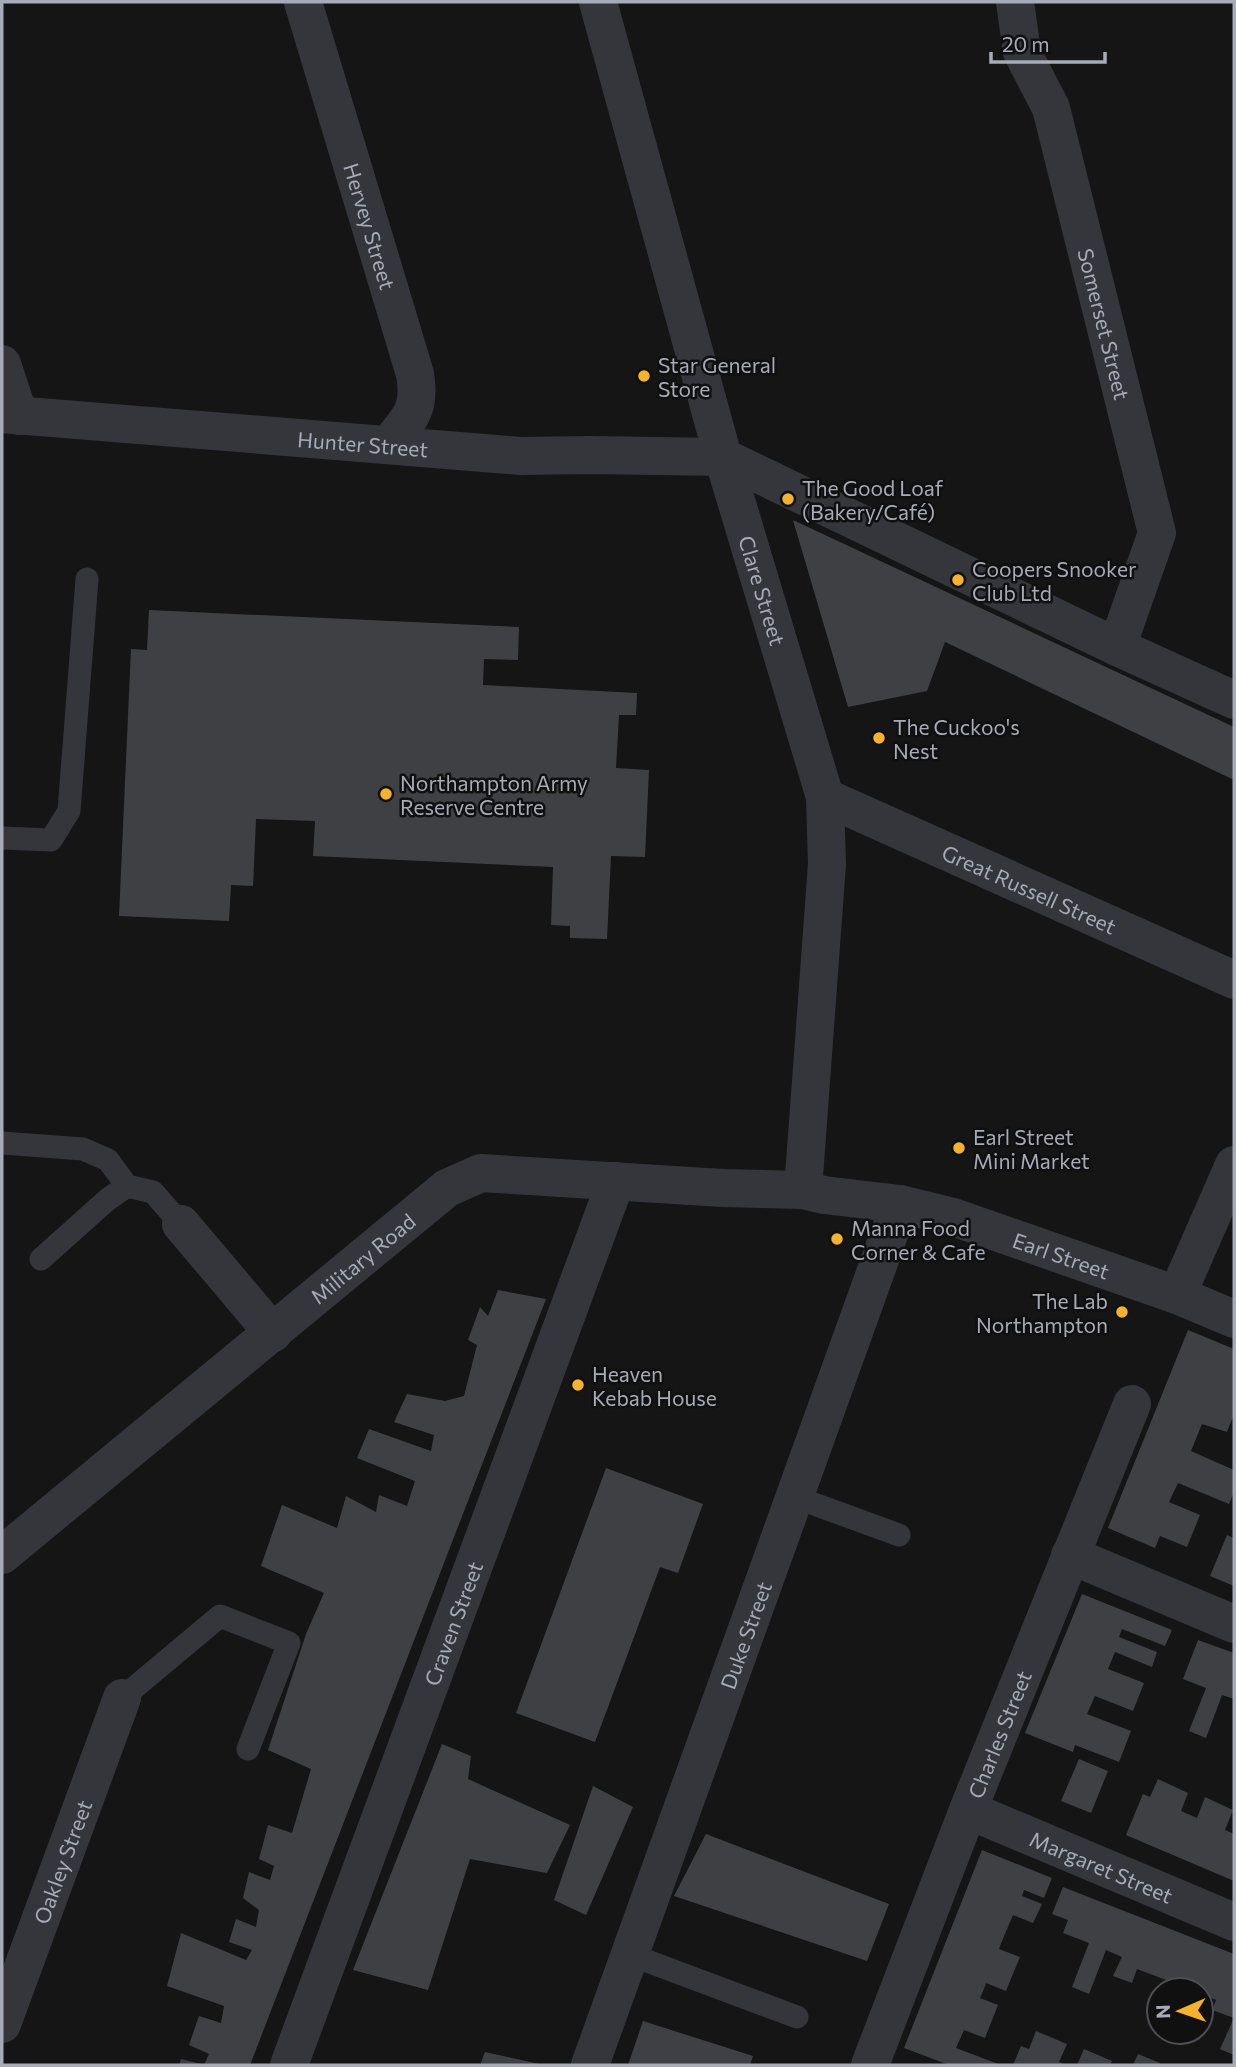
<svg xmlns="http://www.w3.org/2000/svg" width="1236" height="2067" viewBox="0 0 1236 2067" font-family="Commissioner,sans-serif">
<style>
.building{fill:#3f4043}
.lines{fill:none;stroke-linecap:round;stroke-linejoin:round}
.service{stroke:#35363c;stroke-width:23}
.minor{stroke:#35363c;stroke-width:38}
.poi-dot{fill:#f5b22e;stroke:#101011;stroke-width:2.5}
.labels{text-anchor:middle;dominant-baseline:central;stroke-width:5;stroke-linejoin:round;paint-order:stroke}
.street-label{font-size:21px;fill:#a6abb7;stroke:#101011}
.poi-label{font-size:21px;fill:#a6abb7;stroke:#101011;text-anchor:start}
</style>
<rect width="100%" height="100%" fill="#151516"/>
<!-- building -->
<path class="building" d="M 793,520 L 1234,727 L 1234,780 L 945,642 L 927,691 L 848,707 Z
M 149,610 L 519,627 L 518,660 L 484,659 L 483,685 L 637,693 L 636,715 L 619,715 L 616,768 L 649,770 L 645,857 L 611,856 L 607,939 L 570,938 L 570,926 L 551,925 L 553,867 L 313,856 L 315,821 L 256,819 L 253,886 L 231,885 L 229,921 L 119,916 L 131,649 L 147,650 Z
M 498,1290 L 546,1299 L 250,2065 L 204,2065 L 209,2054 L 189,2045 L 199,2016 L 221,2023 L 224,2006 L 167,1986 L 181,1933 L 246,1960 L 252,1950 L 229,1942 L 236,1919 L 256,1927 L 259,1910 L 243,1898 L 249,1872 L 270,1880 L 274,1866 L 259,1859 L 268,1825 L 292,1833 L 311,1769 L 268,1750 L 306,1634 L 324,1593 L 261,1566 L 282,1505 L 337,1528 L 346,1496 L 376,1512 L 379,1495 L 407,1506 L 415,1481 L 357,1458 L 369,1429 L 431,1451 L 434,1435 L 394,1422 L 407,1394 L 445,1401 L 464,1396 L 477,1345 L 468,1340 L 480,1307 L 488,1316 Z
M 1188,1330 L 1234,1349 L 1234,1414 L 1227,1432 L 1202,1424 L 1191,1451 L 1234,1470 L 1234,1492 L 1229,1504 L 1178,1483 L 1169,1502 L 1200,1515 L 1187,1547 L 1160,1536 L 1155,1548 L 1108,1528 Z
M 606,1468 L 703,1504 L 678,1573 L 660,1567 L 595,1742 L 516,1713 Z
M 1227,1535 L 1234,1538 L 1234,1586 L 1210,1576 Z
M 1082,1594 L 1172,1630 L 1165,1646 L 1122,1629 L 1119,1637 L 1157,1652 L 1152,1667 L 1115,1652 L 1108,1669 L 1144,1683 L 1133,1711 L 1095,1696 L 1087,1714 L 1131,1731 L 1119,1762 L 1075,1745 L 1073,1752 L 1025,1733 Z
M 1198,1640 L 1234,1653 L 1234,1699 L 1222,1695 L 1206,1738 L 1189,1731 L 1206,1688 L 1183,1679 Z
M 442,1744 L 471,1756 L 468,1779 L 570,1825 L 547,1873 L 470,1859 L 428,1990 L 353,1970 Z
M 1079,1759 L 1108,1771 L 1091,1813 L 1061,1801 Z
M 1158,1779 L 1188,1793 L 1181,1811 L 1197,1818 L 1205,1797 L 1233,1810 L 1225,1830 L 1234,1834 L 1234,1881 L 1126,1835 L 1143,1794 L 1150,1797 Z
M 593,1786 L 633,1807 L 586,1915 L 554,1900 Z
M 706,1834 L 889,1904 L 867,1961 L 674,1896 Z
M 982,1850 L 1052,1878 L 1044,1898 L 1024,1890 L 1022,1896 L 1042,1904 L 1033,1923 L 1013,1915 L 1002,1941 L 999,1949 L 1020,1957 L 1006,1991 L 986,1983 L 984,1989 L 980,1998 L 998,2005 L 985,2038 L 964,2030 L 956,2048 L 1001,2065 L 949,2065 L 904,2048 Z
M 1063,1887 L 1234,1954 L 1234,2055 L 1220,2049 L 1234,2018 L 1212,2010 L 1216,2000 L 1205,1995 L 1201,2005 L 1201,1990 L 1181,1990 L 1182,1986 L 1137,1969 L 1132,1983 L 1113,1976 L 1122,1957 L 1106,1950 L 1089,1994 L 1072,1987 L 1089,1943 L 1063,1933 L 1068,1920 L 1052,1914 Z
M 643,2021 L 753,2056 L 750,2065 L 628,2065 Z
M 1036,2031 L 1067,2044 L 1059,2062 L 1066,2065 L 1013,2065 L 1021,2046 L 1029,2049 Z
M 1084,2049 L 1112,2061 L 1110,2065 L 1077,2065 Z
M 485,2052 L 539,2064 L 539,2065 L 480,2065 Z
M 1138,2054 L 1160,2063 L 1160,2065 L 1133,2065 Z
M 181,2059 L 201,2064 L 201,2065 L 179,2065 Z"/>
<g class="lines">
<!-- service -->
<path class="service" d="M 2,838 L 51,840 L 69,811 L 87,579
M 2,1143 L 83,1149 L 108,1160 L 127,1186
M 41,1259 L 107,1200 L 127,1186 L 153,1192 L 181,1224
M 795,1497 L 899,1535
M 122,1698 L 220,1616 L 289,1643 L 248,1749
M 631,1955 L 797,2017"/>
<!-- minor -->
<g class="minor">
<path id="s1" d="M 303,2 L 415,374 C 421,410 410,418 389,444"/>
<path id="s2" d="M 598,2 L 723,457 L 825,797 L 827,864 L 803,1190"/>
<path id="s3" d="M 1015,2 L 1022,52 L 1051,108 L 1157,533 L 1117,647"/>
<path d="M 2,364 L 19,416"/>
<path id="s4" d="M 2,414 L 521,456 L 590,455 L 723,457 L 1117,647 L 1234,700"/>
<path id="s5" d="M 825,797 L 1234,980"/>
<path d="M 181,1224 L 273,1333"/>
<path d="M 1177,1295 L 1234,1165"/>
<path id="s6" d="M 2,1555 L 447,1188 L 481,1173 L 723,1188 L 803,1190 L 824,1195 L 900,1204 L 953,1217 L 1177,1295 L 1234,1319"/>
<path d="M 1070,1555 L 1234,1624"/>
<path id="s7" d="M 968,1810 L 1234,1922"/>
<path id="s8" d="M 2,2024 L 122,1698"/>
<path id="s9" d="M 289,2065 L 616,1181"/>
<path id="s10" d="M 590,2065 L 900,1204"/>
<path id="s11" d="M 870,2065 L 968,1810 L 1132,1404"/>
</g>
</g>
<!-- markers -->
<g class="poi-dot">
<circle cx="644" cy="376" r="7"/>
<circle cx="788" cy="499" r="7"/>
<circle cx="958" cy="580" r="7"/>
<circle cx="879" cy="738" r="7"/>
<circle cx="386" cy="794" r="7"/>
<circle cx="959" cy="1148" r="7"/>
<circle cx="837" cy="1239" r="7"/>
<circle cx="1122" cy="1312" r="7"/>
<circle cx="578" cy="1385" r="7"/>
</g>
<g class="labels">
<!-- street labels -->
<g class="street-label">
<text stroke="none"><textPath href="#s1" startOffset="234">Hervey Street</textPath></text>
<text stroke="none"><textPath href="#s3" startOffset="336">Somerset Street</textPath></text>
<text stroke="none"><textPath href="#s4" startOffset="362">Hunter Street</textPath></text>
<text stroke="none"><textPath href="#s2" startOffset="611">Clare Street</textPath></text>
<text stroke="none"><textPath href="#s5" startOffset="224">Great Russell Street</textPath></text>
<text stroke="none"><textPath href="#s6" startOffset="1204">Earl Street</textPath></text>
<text stroke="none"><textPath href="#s6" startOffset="467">Military Road</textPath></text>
<text stroke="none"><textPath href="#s9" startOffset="471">Craven Street</textPath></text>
<text stroke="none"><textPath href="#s10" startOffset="457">Duke Street</textPath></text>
<text stroke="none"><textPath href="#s11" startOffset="355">Charles Street</textPath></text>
<text stroke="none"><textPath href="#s8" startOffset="173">Oakley Street</textPath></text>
<text stroke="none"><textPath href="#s7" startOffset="145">Margaret Street</textPath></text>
</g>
<!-- poi labels -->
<g class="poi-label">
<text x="658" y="364">Star General<tspan x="658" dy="24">Store</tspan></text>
<text x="802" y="487">The Good Loaf<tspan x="802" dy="24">(Bakery/Café)</tspan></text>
<text x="972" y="568">Coopers Snooker<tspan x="972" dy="24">Club Ltd</tspan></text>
<text x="893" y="726">The Cuckoo's<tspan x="893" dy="24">Nest</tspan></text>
<text x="400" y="782">Northampton Army<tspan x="400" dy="24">Reserve Centre</tspan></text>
<text x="973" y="1136">Earl Street<tspan x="973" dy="24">Mini Market</tspan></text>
<text x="851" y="1227">Manna Food<tspan x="851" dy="24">Corner &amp; Cafe</tspan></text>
<text x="1108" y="1300" text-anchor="end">The Lab<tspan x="1108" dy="24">Northampton</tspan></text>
<text x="592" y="1373">Heaven<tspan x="592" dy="24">Kebab House</tspan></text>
</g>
</g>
<!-- border -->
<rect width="1236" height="2067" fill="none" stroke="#a6abb7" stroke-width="7"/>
<!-- north arrow -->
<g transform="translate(1180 2011) rotate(268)"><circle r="33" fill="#101011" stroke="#4c4e53" stroke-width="2"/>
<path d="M0-5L12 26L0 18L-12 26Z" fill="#f5b22e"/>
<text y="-10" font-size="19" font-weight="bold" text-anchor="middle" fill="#a6abb7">N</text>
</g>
<!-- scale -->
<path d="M991 52v10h114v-10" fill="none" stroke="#a6abb7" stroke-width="3.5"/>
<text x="1002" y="52" font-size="21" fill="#a6abb7" stroke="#101011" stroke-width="5" paint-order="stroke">20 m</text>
</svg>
